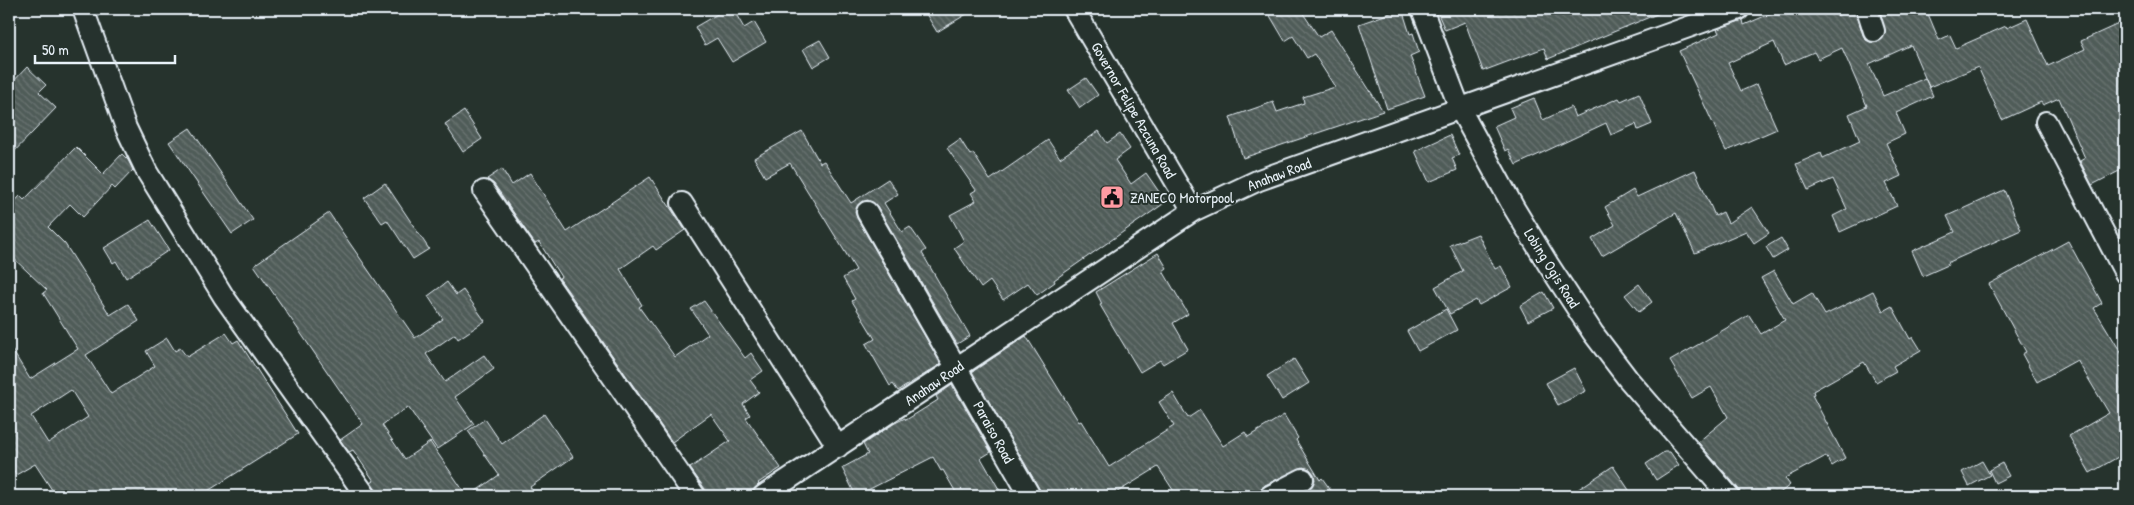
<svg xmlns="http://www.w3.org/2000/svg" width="2134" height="505" viewBox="0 0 2134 505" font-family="'Patrick Hand',sans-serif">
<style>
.building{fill:url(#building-back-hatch);stroke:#e8f1f8;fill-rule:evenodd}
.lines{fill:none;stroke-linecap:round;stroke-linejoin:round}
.minor-casing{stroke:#e8f1f8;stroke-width:24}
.minor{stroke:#26332d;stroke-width:20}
.labels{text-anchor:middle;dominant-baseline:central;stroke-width:4;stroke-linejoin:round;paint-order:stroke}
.street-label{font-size:15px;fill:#e8f1f8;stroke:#26332d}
.poi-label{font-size:15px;fill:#e8f1f8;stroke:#26332d;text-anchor:start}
</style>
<defs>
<pattern id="building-back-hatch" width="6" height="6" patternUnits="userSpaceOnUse" patternTransform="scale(1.25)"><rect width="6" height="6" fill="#505c59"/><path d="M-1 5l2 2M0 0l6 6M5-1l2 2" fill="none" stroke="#697472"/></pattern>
</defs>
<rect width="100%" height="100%" fill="#26332d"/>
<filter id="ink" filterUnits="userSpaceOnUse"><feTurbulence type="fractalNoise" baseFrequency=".02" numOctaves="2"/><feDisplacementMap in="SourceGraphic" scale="10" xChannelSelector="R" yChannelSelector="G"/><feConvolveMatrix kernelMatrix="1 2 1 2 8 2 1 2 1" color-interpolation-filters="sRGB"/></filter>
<g filter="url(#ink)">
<!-- building -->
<path class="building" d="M 726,9 L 733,9 L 744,28 L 754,22 L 766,42 L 732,62 L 717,38 L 705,45 L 695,27 Z
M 923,9 L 975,9 L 937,32 Z
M 1266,9 L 1300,9 L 1319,37 L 1331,30 L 1383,111 L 1243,158 L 1230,117 L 1273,102 L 1277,112 L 1304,103 L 1303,97 L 1335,87 L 1314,54 L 1307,58 L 1293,36 L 1285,41 Z
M 1402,9 L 1410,34 L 1413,33 L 1419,52 L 1410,56 L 1425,96 L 1387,109 L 1359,24 Z
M 1436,9 L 1669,9 L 1548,59 L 1544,48 L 1483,71 L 1465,22 L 1445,30 Z
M 1781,9 L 1833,9 L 1836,16 L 1855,9 L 1863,35 L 1866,40 L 1872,43 L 1878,42 L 1885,34 L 1880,9 L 1926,9 L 1939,40 L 1950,35 L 1956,48 L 2006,26 L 2007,28 L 2027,19 L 2048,66 L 2085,49 L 2081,41 L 2125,21 L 2125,168 L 2092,185 L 2080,161 L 2085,158 L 2059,98 L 2043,105 L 2041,102 L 2002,120 L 1978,67 L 1929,87 L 1911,45 L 1869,64 L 1883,96 L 1925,78 L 1933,96 L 1896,113 L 1905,134 L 1886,143 L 1901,176 L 1886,183 L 1897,206 L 1840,232 L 1833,216 L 1847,209 L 1833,179 L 1808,190 L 1796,164 L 1821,153 L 1823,158 L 1860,141 L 1849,114 L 1867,106 L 1842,48 L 1818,59 L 1814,52 L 1784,65 L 1774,42 L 1728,63 L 1741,91 L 1757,84 L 1777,129 L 1726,151 L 1679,51 L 1719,33 L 1717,29 L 1743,20 L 1744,25 Z
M 820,40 L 830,57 L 813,67 L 803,49 Z
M 27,67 L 46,85 L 39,92 L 56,108 L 9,157 L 9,86 Z
M 1086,78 L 1098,95 L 1080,108 L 1068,90 Z
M 1639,93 L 1652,124 L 1638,130 L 1636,124 L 1611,135 L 1606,123 L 1516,165 L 1508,149 L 1505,151 L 1494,126 L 1514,117 L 1510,108 L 1534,98 L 1543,120 L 1571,107 L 1575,117 L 1619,98 L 1621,101 Z
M 464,111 L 482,139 L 463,152 L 445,124 Z
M 190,128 L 253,220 L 232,234 L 169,142 Z
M 802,131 L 820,163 L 824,161 L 851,203 L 888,179 L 898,194 L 884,203 L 902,232 L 910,227 L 926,250 L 922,253 L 970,336 L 957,344 L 877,206 L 868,200 L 861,202 L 855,211 L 857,218 L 941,364 L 898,391 L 893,384 L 890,386 L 866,344 L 875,339 L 852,301 L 855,299 L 843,278 L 856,270 L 826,221 L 790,163 L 765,177 L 754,158 Z
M 1099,131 L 1107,143 L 1120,134 L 1130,149 L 1115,160 L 1131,184 L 1146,173 L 1166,202 L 1054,280 L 1055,282 L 1037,295 L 1028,283 L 1003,300 L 990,281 L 981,288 L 954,248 L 964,241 L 950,215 L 976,201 L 971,193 L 976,190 L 947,148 L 960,139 L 970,155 L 973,153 L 990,180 L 1048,140 L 1060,158 Z
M 1450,135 L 1459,155 L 1452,158 L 1457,170 L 1429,182 L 1415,151 Z
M 76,147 L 103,174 L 122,154 L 128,160 L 133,170 L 115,189 L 112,186 L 83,217 L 70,204 L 48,227 L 65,244 L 110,315 L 128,304 L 139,321 L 86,355 L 111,394 L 155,366 L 146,351 L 167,338 L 175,351 L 180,348 L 187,357 L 226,333 L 233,343 L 238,340 L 298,434 L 200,496 L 56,496 L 35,464 L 16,475 L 9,464 L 9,345 L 30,379 L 78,349 L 43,293 L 47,290 L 9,254 L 9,208 L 20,196 L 24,200 ZM 71,390 L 88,417 L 48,443 L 31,416 Z
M 502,169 L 512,185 L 530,173 L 567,232 L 650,177 L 685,230 L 656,250 L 653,246 L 620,269 L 642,305 L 639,307 L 675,357 L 708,334 L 691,309 L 704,301 L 745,358 L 751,353 L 763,371 L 750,380 L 759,392 L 743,404 L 750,415 L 746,418 L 781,468 L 758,483 L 759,484 L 752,491 L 745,496 L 707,496 L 705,489 L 690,468 L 730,441 L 711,414 L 672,442 L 559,278 L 561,277 L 539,242 L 535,244 L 494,184 L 487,179 Z
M 1695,170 L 1715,216 L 1723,212 L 1728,223 L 1752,207 L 1769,233 L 1754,243 L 1746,231 L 1695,253 L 1676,213 L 1602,256 L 1592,239 L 1615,225 L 1605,207 L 1633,190 L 1637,197 Z
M 385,183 L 429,249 L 413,259 L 387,220 L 382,223 L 364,198 Z
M 2004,190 L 2021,230 L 1947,263 L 1948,265 L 1923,276 L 1912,251 L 1955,232 L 1947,216 Z
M 329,213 L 415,338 L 443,319 L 428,296 L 447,282 L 456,295 L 463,290 L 485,321 L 458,339 L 455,334 L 426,354 L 445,382 L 484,355 L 494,369 L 455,397 L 474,424 L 437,449 L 408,407 L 382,425 L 405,459 L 430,442 L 467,496 L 380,496 L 371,483 L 374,481 L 353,450 L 349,452 L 340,440 L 363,424 L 254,265 Z
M 150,220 L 169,250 L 126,278 L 116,261 L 113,263 L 104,248 Z
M 1478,234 L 1495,269 L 1501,266 L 1512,287 L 1479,305 L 1476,300 L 1450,314 L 1435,287 L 1463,271 L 1450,245 Z
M 1781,238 L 1788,250 L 1773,259 L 1766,247 Z
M 2068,241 L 2102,303 L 2094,308 L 2125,359 L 2125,453 L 2090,473 L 2069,436 L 2109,413 L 2077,360 L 2037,382 L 2022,354 L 2026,352 L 1989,284 Z
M 1158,253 L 1167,268 L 1163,271 L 1188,314 L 1173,323 L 1188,349 L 1163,364 L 1160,360 L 1140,372 L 1100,305 L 1102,304 L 1096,292 Z
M 1774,271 L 1793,304 L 1812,293 L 1825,315 L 1873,291 L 1883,311 L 1892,306 L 1910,339 L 1913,337 L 1921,350 L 1893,366 L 1896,371 L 1876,382 L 1864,362 L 1813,391 L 1814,394 L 1812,395 L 1845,458 L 1832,466 L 1826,456 L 1785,478 L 1790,485 L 1776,496 L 1741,496 L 1738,488 L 1698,442 L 1728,417 L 1711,387 L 1692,398 L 1670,361 L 1749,315 L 1761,334 L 1785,320 L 1761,278 Z
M 1639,284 L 1652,302 L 1639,312 L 1625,295 Z
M 1544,292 L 1553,308 L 1528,321 L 1520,306 Z
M 1446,309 L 1457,330 L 1418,351 L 1407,331 Z
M 1026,336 L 1079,422 L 1081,421 L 1109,467 L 1174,426 L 1159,402 L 1173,393 L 1188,418 L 1200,410 L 1223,446 L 1245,432 L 1248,437 L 1284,415 L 1298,438 L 1296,440 L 1320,480 L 1322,478 L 1335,496 L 1295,496 L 1309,489 L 1315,480 L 1314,474 L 1310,469 L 1303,467 L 1265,485 L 1260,490 L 1258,496 L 1177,496 L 1158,467 L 1111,496 L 1042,496 L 1040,490 L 972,372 Z
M 1294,359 L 1309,383 L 1282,400 L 1267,376 Z
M 1574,368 L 1586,391 L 1558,405 L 1546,383 Z
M 952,385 L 991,452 L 981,458 L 1003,496 L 958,496 L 943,470 L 941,471 L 933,457 L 856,496 L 842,468 L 868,454 L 863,444 L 895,423 L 905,418 L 906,420 L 938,400 L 936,396 Z
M 544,414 L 573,457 L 530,487 L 537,496 L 469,496 L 499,475 L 468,431 L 485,419 L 502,444 Z
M 1664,452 L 1670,452 L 1679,465 L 1656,480 L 1646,464 Z
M 1982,461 L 1990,475 L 1969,486 L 1962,472 Z
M 2002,463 L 2009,476 L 1995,483 L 1989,470 Z
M 1613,466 L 1633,496 L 1568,496 Z"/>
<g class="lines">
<!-- minor casing -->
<g class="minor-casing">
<path id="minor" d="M 83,9 L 126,128 L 147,172 L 224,297 L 366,496
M 1074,9 L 1193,211
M 1422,9 L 1460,109 L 1514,208 L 1548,264 L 1593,333 L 1628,379 L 1729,496
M 1867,9 L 1874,31
M 2046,122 L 2125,273
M 484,191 L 695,496
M 682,203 L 838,447
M 867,212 L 1030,496
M 763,496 L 1193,211 L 1259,180 L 1739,9
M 1270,496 L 1303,479"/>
</g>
<!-- minor -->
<use href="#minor" class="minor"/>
</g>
</g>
<!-- icons -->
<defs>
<g id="civic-square" transform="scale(1.25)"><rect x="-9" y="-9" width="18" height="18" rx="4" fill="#ff9aa2" stroke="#26332d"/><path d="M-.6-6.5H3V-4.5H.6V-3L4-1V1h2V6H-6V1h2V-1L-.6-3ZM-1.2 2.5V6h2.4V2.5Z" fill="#111"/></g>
</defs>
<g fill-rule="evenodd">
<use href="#civic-square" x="1112" y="197"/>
</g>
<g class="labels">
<!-- street labels -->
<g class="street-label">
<text transform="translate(1134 110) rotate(60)">Governor Felipe Azcuna Road</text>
<text transform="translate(1279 174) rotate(-21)">Anahaw Road</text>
<text transform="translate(1552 268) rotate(58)">Lobing Ogis Road</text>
<text transform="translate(934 383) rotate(-34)">Anahaw Road</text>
<text transform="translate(994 432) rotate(61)">Paraiso Road</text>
</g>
<!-- poi labels -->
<g class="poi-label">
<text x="1130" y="197">ZANECO Motorpool</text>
</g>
</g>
<!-- margin -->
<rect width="2134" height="505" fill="none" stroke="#26332d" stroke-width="30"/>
<rect x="15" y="15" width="2104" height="475" fill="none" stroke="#e8f1f8" stroke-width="2" filter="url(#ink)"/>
<!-- scale -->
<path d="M35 55v8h140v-8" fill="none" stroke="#e8f1f8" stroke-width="2.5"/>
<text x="42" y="55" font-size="15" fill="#e8f1f8" stroke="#26332d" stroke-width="4" paint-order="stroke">50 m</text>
</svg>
